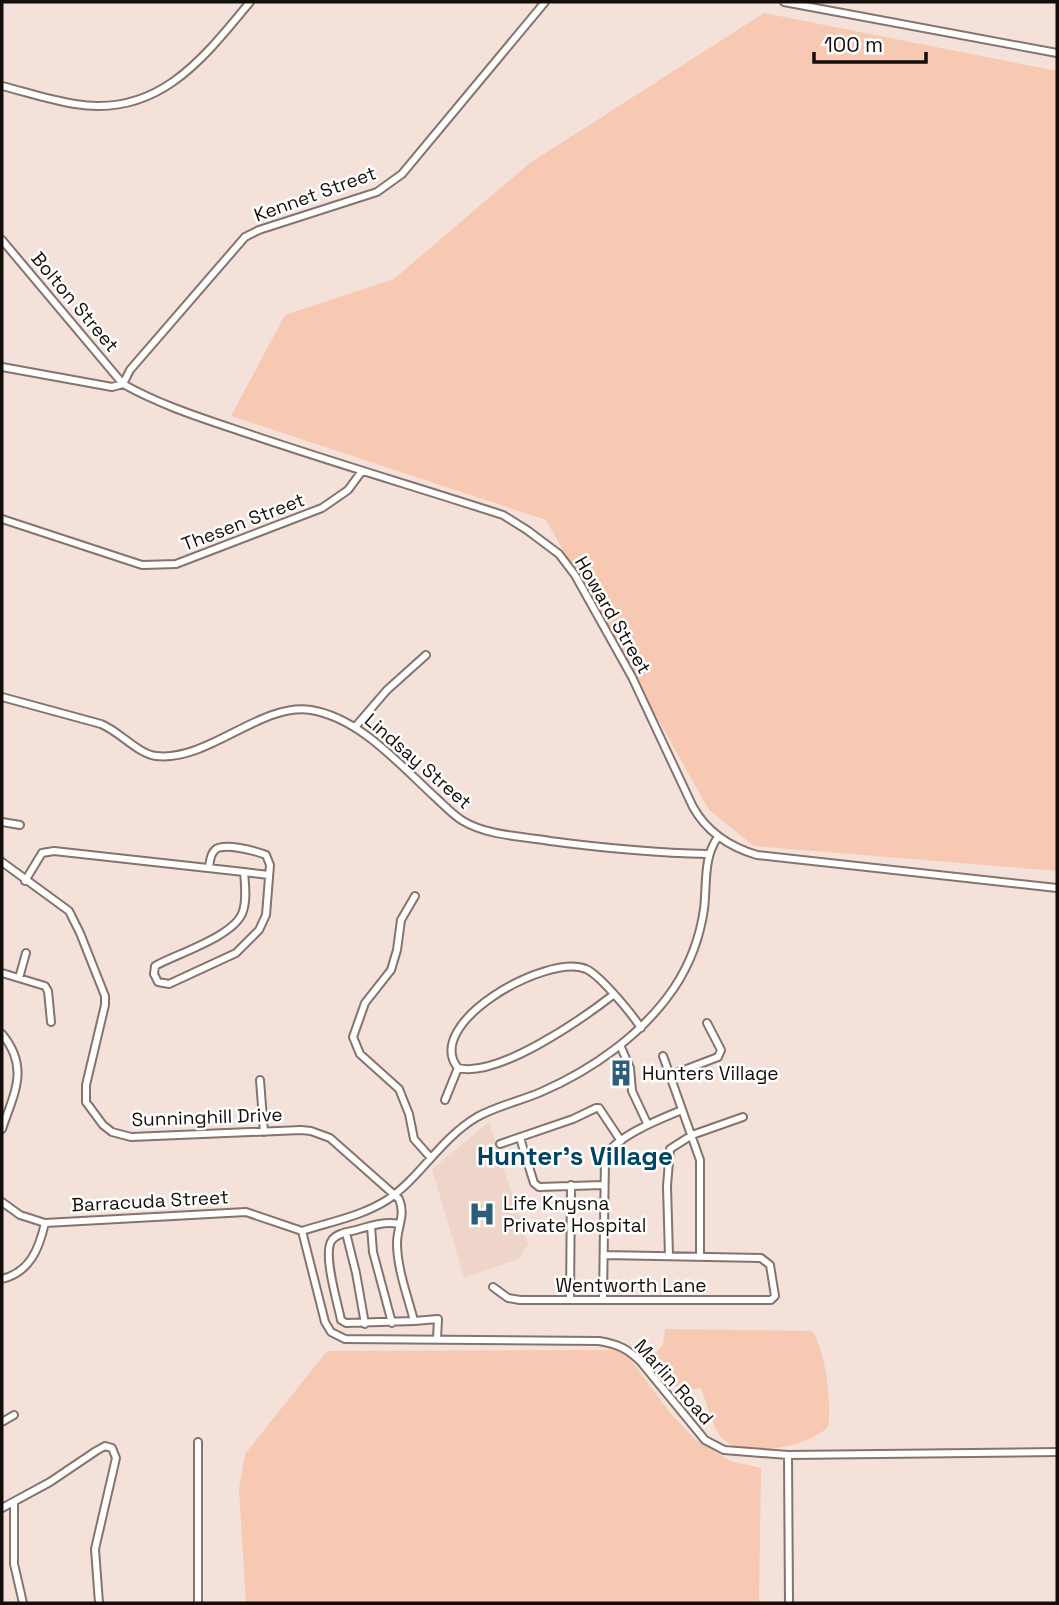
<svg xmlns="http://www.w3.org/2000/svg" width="1059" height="1605" viewBox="0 0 1059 1605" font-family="'Space Grotesk',sans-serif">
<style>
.built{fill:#efd5c9}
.green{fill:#f7c9b3}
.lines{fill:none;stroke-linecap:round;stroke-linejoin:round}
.minor-casing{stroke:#84746d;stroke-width:10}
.minor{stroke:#fff;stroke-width:6}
.labels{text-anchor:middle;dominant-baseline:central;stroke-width:5;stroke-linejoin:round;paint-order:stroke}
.street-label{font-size:19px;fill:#140e0b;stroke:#fff}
.poi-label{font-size:19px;fill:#140e0b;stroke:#fff;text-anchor:start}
.district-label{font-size:26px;font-weight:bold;fill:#004463;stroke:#fff}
</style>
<rect width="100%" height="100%" fill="#f4e1d9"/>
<!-- built -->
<path class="built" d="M 489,1122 L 528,1244 L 518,1259 L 464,1278 L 432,1169 Z"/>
<!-- green -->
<path class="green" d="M 764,13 L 1057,71 L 1057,871 L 754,846 L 709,810 L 546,520 L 231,416 L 285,315 L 394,279 L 530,163 Z
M 665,1329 L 812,1331 C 826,1352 832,1403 828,1427 C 808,1447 743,1460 722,1438 C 713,1429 706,1401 701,1388 L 682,1392 L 662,1374 L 655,1362 L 656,1353 L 663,1345 Z
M 615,1350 L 627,1355 L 671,1414 L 695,1439 L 730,1461 L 761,1468 L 759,1603 L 246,1603 L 239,1489 L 245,1454 L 327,1351 Z"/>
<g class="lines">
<!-- minor casing -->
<g class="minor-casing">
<path id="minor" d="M 784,2 L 1057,53
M 2,86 C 26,92 50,100 75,104 C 158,118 203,59 250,2
M 2,240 L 123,384 C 164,407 208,420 252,435 C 335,463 419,488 503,515 L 527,530 L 559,554 L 575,575 L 632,677 L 693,807 C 707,832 730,847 757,855 L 1057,888
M 2,367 L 112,387 L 123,384
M 123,384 L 130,370 L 245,237 L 259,230 L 377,192 L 402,174 L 545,2
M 2,519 L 142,565 L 176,564 L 322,508 L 348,490 L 362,471
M 2,697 L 101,724 C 119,731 138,754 156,756 C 208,762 261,702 311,710 C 360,718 400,765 435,797 C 444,805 453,815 463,821 C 488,836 522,836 550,841 C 603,848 655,853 708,854
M 356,726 L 387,690 L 426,655
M 2,822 L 20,825
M 2,862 L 69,911 L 80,933 L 105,996 L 105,1005 L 86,1085 L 86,1102 L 103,1125 L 112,1132 L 131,1137 L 301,1130 L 311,1131 L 330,1138 L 399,1199 C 406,1215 397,1227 397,1243 C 397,1269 408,1297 414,1321 L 346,1323 L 341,1320 C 338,1304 322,1253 332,1240 C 337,1233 348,1232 356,1230 C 370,1226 384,1221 399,1224
M 244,872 L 269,875
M 25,881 L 42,853 L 54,851 L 244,872 C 245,884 247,899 243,911 C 236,936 176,954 155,966 L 154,974 L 158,982 L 169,984 L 236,953 L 259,930 L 266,915 L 270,865 L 266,855 C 256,851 223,842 215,850 C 210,854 210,862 209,867
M 415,896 L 401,920 L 397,950 L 391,970 L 365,1003 L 353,1037 L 360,1054 L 399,1089 L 409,1114 L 414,1139 L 430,1157
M 2,973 L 45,986 L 48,991 L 51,1022
M 19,978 L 26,953
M 613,995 C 582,1019 498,1078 458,1068 C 422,1024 546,953 586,969 C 600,975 632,1014 641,1028
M 2,1034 C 30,1068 14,1093 2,1129
M 620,1045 L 630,1068 L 632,1091 L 647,1123
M 663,1056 L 700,1160 L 700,1256
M 671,1075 L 718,1057 L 721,1050 L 707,1023
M 260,1080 L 264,1132
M 445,1100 L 458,1068
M 520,1138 L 534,1183 L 539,1187 L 603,1185
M 500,1144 L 573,1119 L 596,1108 L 599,1108 L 621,1141
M 2,1202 L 20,1215 L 45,1223 L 246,1212 L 302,1231
M 371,1226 L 373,1252 L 392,1323
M 302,1231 L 325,1322 L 331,1332 L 345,1339 L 599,1341 C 618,1344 628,1349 641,1362 L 705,1440 L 724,1450 L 788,1455 L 1057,1452
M 302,1231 C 330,1222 362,1216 387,1200 C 421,1177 440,1139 477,1117 C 497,1106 520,1101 541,1092 C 592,1070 643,1034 674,988 C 690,964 700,937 704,909 C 707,885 703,857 718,837
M 346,1233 L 356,1273 L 365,1324
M 669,1256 L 667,1186 L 670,1149 L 692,1135 L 743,1117
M 2,1279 C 30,1272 39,1249 45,1223
M 493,1287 L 508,1298 L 520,1300 L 771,1300 L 775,1296 L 770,1265 L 761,1258 L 604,1255
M 603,1299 L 605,1157 C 616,1136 660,1119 682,1110
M 570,1300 L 571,1185
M 414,1321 L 438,1319 L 437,1339
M 2,1422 L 14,1415
M 788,1455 L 789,1603
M 14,1503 L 14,1564 L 23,1603
M 2,1508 L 50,1482 L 96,1451 L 105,1446 L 112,1448 L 116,1458 L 95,1549 L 99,1603
M 198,1603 L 198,1442"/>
</g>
<!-- minor -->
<use href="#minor" class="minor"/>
</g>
<!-- icons -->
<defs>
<g id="building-bare" transform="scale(2.1)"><path d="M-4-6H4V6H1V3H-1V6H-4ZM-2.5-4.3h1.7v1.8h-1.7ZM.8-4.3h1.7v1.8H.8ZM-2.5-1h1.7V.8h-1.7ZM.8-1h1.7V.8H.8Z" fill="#2c5e7b" stroke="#fff" stroke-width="2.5" paint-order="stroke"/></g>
<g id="hospital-bare" transform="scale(2.1)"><path d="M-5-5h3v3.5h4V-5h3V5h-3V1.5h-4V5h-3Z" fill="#2c5e7b" stroke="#fff" stroke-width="2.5" paint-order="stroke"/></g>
</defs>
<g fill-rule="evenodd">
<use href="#building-bare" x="621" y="1073"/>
<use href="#hospital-bare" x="482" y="1214"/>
</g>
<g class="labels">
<!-- street labels -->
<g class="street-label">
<text transform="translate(315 194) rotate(-20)">Kennet Street</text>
<text transform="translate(75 302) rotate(50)">Bolton Street</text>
<text transform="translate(243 522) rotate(-21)">Thesen Street</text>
<text transform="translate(613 615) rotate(60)">Howard Street</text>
<text transform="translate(418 761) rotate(41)">Lindsay Street</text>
<text transform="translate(207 1117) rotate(-2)">Sunninghill Drive</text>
<text transform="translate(150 1201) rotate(-3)">Barracuda Street</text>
<text x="631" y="1285">Wentworth Lane</text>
<text transform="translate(674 1382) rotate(48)">Marlin Road</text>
</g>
<!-- poi labels -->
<g class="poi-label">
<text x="642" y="1073">Hunters Village</text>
<text x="503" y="1203">Life Knysna<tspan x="503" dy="22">Private Hospital</tspan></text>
</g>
<!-- district labels -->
<g class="district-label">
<text x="575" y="1156">Hunter's Village</text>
</g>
</g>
<!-- border -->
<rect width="1059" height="1605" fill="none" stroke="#140e0b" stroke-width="7"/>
<!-- scale -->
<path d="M814 52v10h112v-10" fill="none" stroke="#140e0b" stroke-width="3.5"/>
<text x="824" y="52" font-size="21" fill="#140e0b" stroke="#ffffff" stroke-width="5" paint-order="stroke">100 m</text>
</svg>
